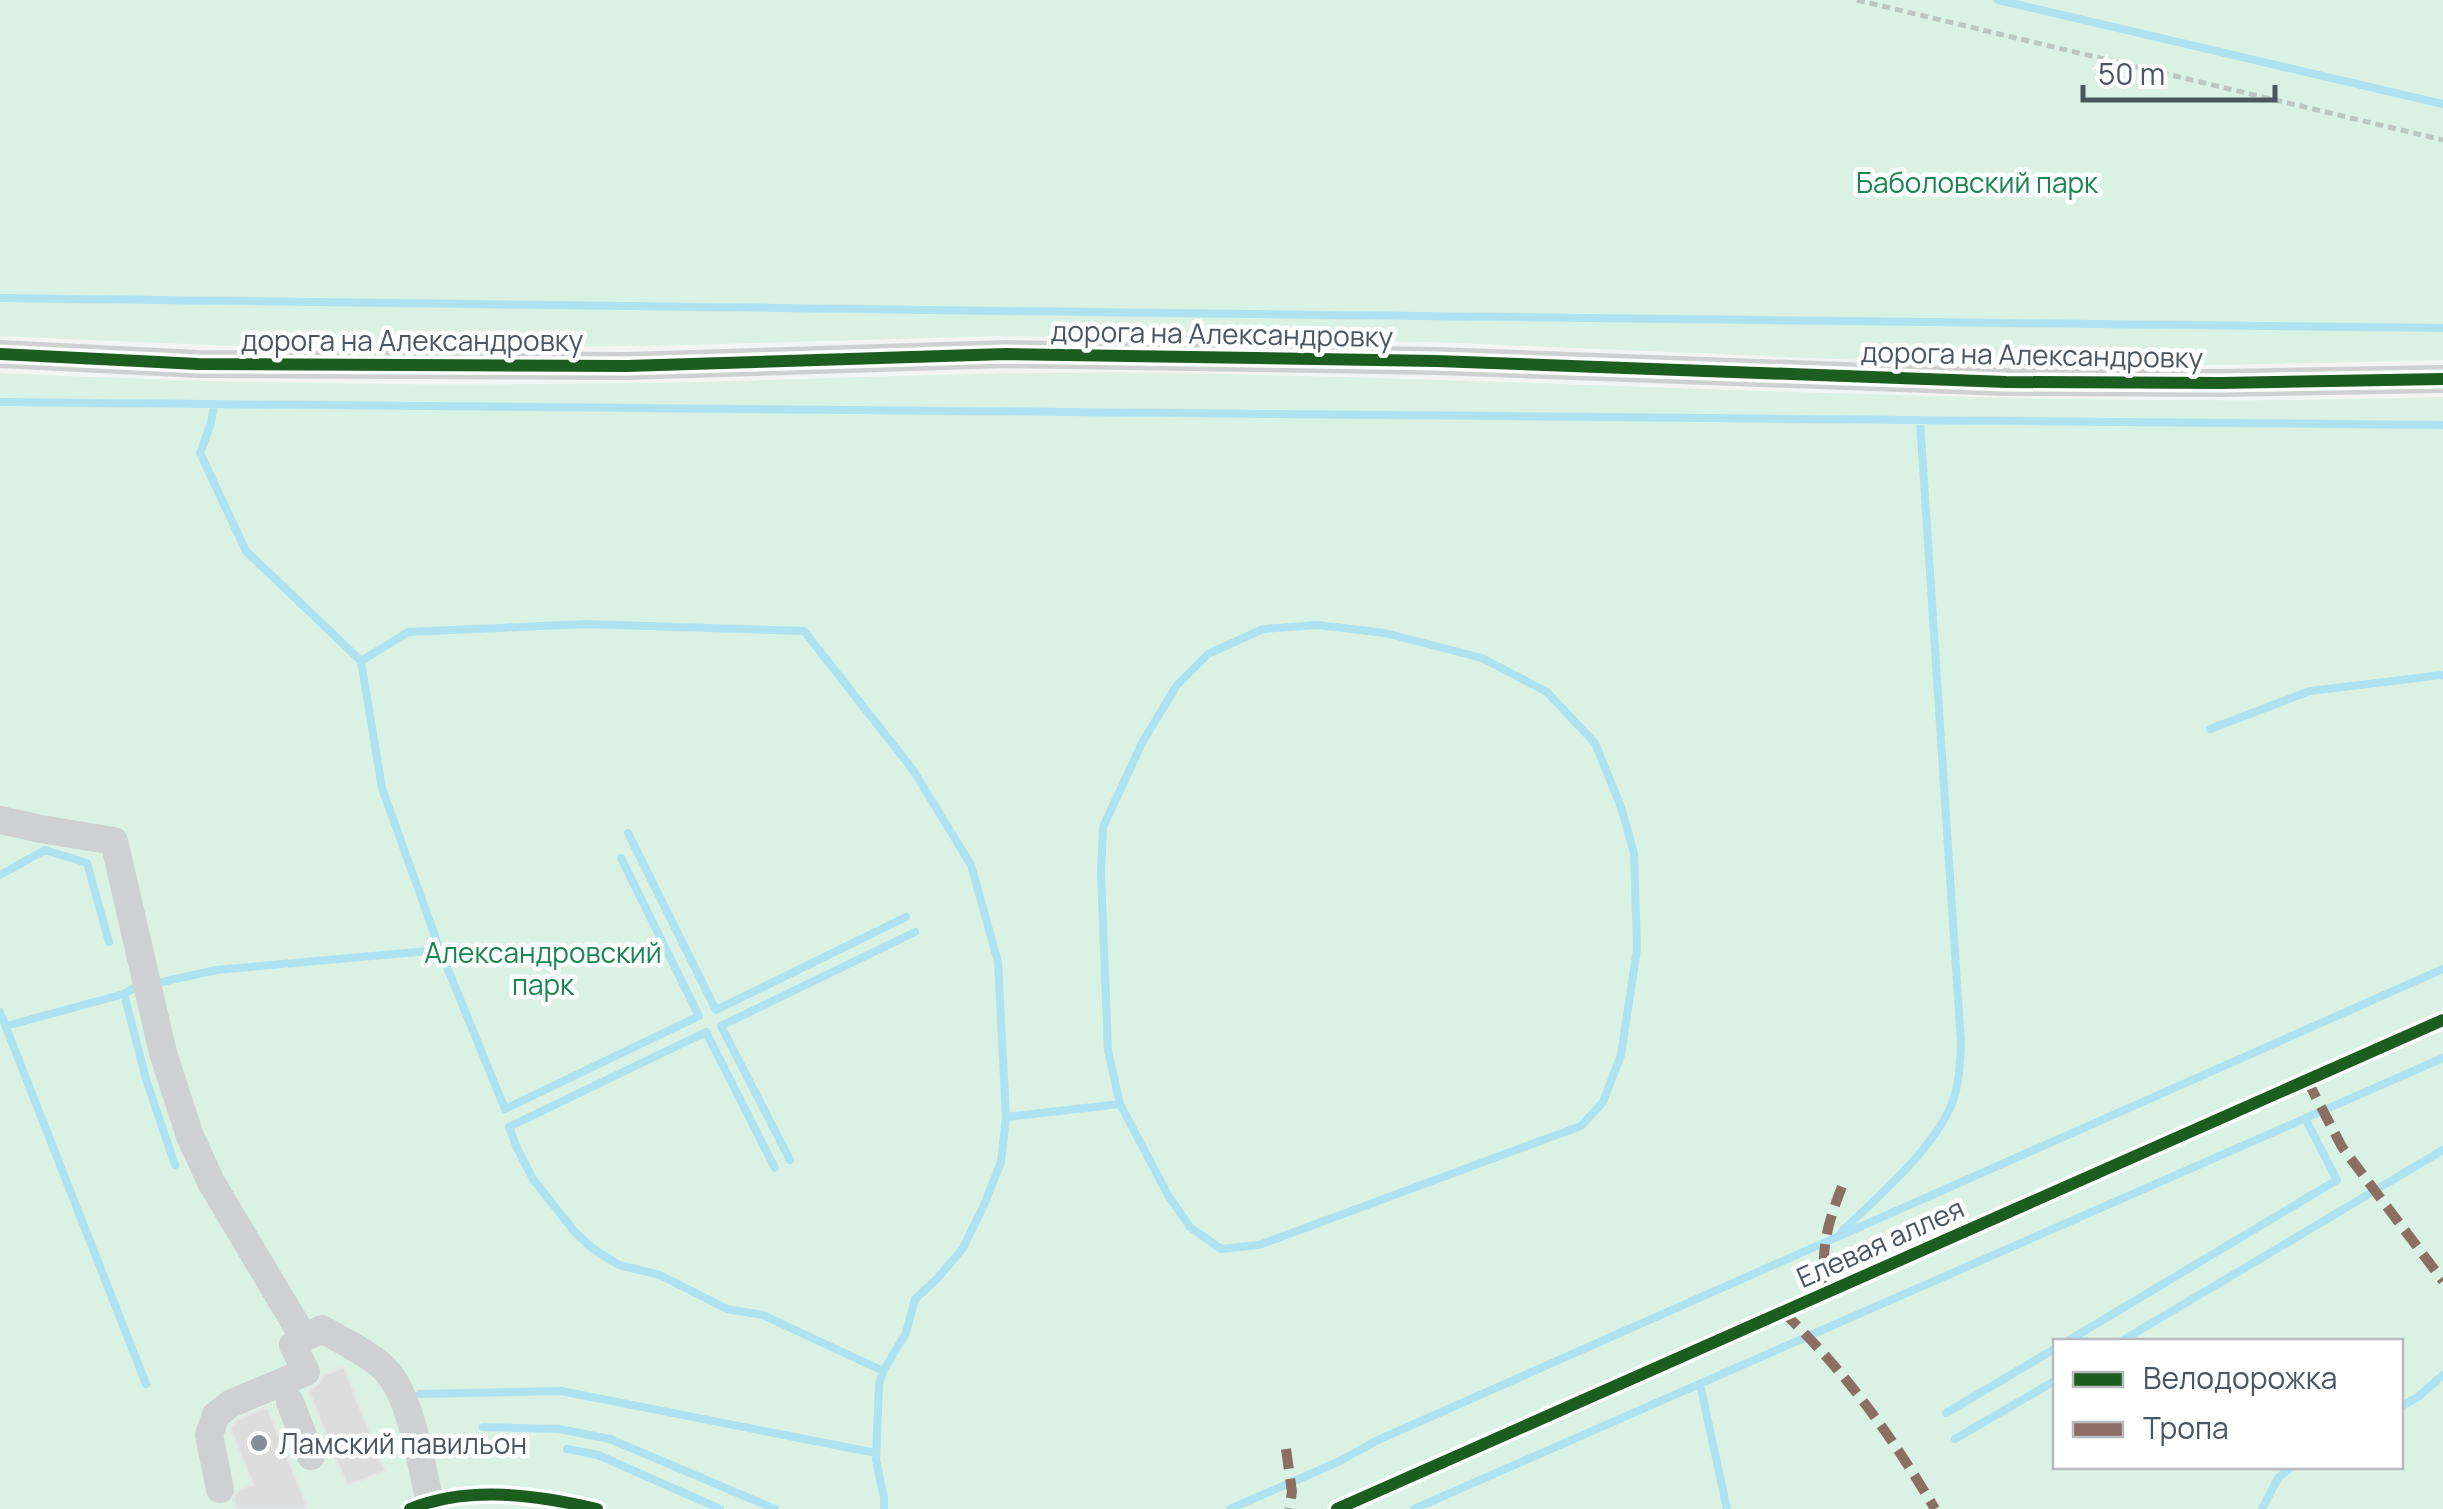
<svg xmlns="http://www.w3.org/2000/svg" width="2443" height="1509" viewBox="0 0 2443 1509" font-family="Manrope,sans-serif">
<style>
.green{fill:#d9f2e3;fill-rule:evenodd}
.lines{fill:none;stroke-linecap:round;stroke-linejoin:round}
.stream{stroke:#aee2f0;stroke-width:8}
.building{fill:#ddddde;stroke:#e5e6e7;stroke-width:2.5}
.path{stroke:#bcc7c4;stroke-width:5;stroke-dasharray:8 5;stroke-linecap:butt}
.minor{stroke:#ced0d2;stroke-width:28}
.quiet{stroke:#8d6e63;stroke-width:10;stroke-dasharray:20 10;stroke-linecap:butt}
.cycleway-casing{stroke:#fff;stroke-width:19}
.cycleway{stroke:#1b5e20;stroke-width:12}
.poi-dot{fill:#868d94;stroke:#fff;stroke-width:4}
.labels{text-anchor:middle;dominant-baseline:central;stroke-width:9;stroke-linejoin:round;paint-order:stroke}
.park-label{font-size:28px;fill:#17864f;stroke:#fff}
.street-label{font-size:28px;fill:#4a5661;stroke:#fff}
.poi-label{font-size:28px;fill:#4a5661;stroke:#fff;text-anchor:start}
</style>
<rect width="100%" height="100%" fill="#f4f4f4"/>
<!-- green -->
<path class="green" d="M 0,0 L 2443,0 L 2443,360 L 2214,365 L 2001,366 L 1434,342 L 998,336 L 683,345 L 393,350 L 209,345 L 0,336 Z
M 0,373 C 245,385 491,387 737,381 C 876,377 1015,371 1154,373 C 1584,379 2013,410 2443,397 L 2443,1509 L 0,1509 ZM 2056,1342 L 2400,1342 L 2400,1466 L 2056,1466 Z"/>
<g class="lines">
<!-- stream -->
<path class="stream" d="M 1998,0 L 2443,104
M 0,298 C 814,310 1629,318 2443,328
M 0,402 L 2443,425
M 214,405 L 211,423 L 200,453 L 246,551 L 361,661
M 2210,729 L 2310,691 L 2443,675
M 628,833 L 716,1010 L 906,917
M 0,875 L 45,850 L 87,863 L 109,942
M 440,950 L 382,788 L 361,661 L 408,632 L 586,624 L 804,631 L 913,770 L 971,865 L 998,962 L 1006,1117 L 1001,1162 L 984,1205 L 963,1248 L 937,1279 L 915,1299 L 906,1333 L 883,1371 L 879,1384 L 876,1460 L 884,1498 L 884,1509
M 162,982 L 216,970 L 440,950 L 505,1109 L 699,1016 L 621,858
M 124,994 L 146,1079 L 175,1165
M 0,1012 L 146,1384
M 6,1026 L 124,994 L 136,987
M 1006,1117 L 1120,1104 L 1108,1051 L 1101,873 L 1103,827 L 1143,741 L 1177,685 L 1208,654 L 1263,629 L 1317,625 L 1385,633 L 1482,658 L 1547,692 L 1595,743 L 1621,807 L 1634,853 L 1637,949 L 1621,1055 L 1603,1102 L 1581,1126 L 1259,1245 L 1221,1249 L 1190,1227 L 1168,1195 L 1120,1104
M 790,1160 L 721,1026 L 915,932
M 775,1168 L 706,1032 L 509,1127 L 517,1148 L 533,1179 L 574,1231 L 592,1248 L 619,1265 L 660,1275 L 727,1309 L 763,1315 L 883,1371
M 1842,1231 C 1877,1198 1932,1150 1951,1106 C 1959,1087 1960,1065 1961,1044 L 1920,421
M 2066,1342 L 2337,1180 L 2305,1118
M 2120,1342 L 2443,1150
M 1700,1384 L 1727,1509
M 420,1394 L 561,1391 L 876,1453
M 2400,1407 L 2418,1397 L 2443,1375
M 1946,1413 L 2056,1348
M 483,1427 L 559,1429 L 610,1439 L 775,1509
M 1955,1439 L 2056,1380
M 567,1449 L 598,1455 L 720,1509
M 1230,1509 L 1338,1462 L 1378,1440 L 2443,969
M 1414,1509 L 2443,1058
M 2262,1509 L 2278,1478 L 2292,1466"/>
</g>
<!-- building -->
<path class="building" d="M 344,1367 L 385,1471 L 347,1486 L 308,1390 L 319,1383 L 323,1375 Z
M 267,1407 L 306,1503 L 307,1509 L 237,1509 L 233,1500 L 237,1491 L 253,1485 L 230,1428 L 239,1419 Z"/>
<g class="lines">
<!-- path -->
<path class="path" d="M 1857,0 L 2443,140
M 457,1498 C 508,1493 548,1497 597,1509
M 1337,1509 L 2443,1020"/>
<!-- minor -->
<path class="minor" d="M 0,354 L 198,364 L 627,366 L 1006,354 L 1436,361 L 2006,382 L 2221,383 L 2443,379
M 0,820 L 41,829 L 114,841 L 163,1053 L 190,1136 L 211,1182 L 304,1338 L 322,1329 C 342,1341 365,1351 383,1367 C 412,1395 420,1463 430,1501
M 290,1402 L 311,1456
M 220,1489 L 209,1435 L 216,1415 L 230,1404 L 306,1372 L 293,1345 L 304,1338"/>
<!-- quiet -->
<path class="quiet" d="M 2307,1080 L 2342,1147 L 2443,1281
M 1825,1294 C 1821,1246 1826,1228 1843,1184
M 1783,1312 C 1846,1372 1891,1435 1935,1509
M 1286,1449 L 1292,1492 L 1289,1509"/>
<!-- cycleway casing -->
<g class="cycleway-casing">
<path id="cycleway" d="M 0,354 L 198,364 L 627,366 L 1006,354 L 1436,361 L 2006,382 L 2221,383 L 2443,379
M 410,1509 C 469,1485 537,1495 597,1509
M 1337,1509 L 2443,1020"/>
</g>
<!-- cycleway -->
<use href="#cycleway" class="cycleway"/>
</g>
<!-- markers -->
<circle class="poi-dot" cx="259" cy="1443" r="10"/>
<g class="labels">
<!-- park labels -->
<g class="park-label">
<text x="1977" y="182">Баболовский парк</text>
<text x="543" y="952">Александровский<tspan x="543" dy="32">парк</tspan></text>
</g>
<!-- street labels -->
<g class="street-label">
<text transform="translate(1222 333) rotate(1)">дорога на Александровку</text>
<text x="412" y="340">дорога на Александровку</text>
<text transform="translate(2032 354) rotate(1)">дорога на Александровку</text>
<text transform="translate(1880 1242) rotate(-24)">Елевая аллея</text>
</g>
<!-- poi labels -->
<g class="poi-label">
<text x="279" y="1443">Ламский павильон</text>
</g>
</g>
<!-- legend -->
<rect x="2053" y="1339" width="350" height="130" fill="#ffffff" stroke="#b7bbc0" stroke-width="2.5"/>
<rect x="2073" y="1372" width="50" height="15" fill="#1b5e20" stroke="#b7bbc0" stroke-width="2.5"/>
<text x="2143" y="1389" font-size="30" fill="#4a5661">Велодорожка</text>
<rect x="2073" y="1422" width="50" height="15" fill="#8d6e63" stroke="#b7bbc0" stroke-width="2.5"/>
<text x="2143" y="1439" font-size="30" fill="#4a5661">Тропа</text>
<!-- scale -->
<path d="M2083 85v15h192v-15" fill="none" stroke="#4a5661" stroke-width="5"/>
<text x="2098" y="85" font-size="30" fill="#4a5661" stroke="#ffffff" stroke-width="8" paint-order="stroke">50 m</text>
</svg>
